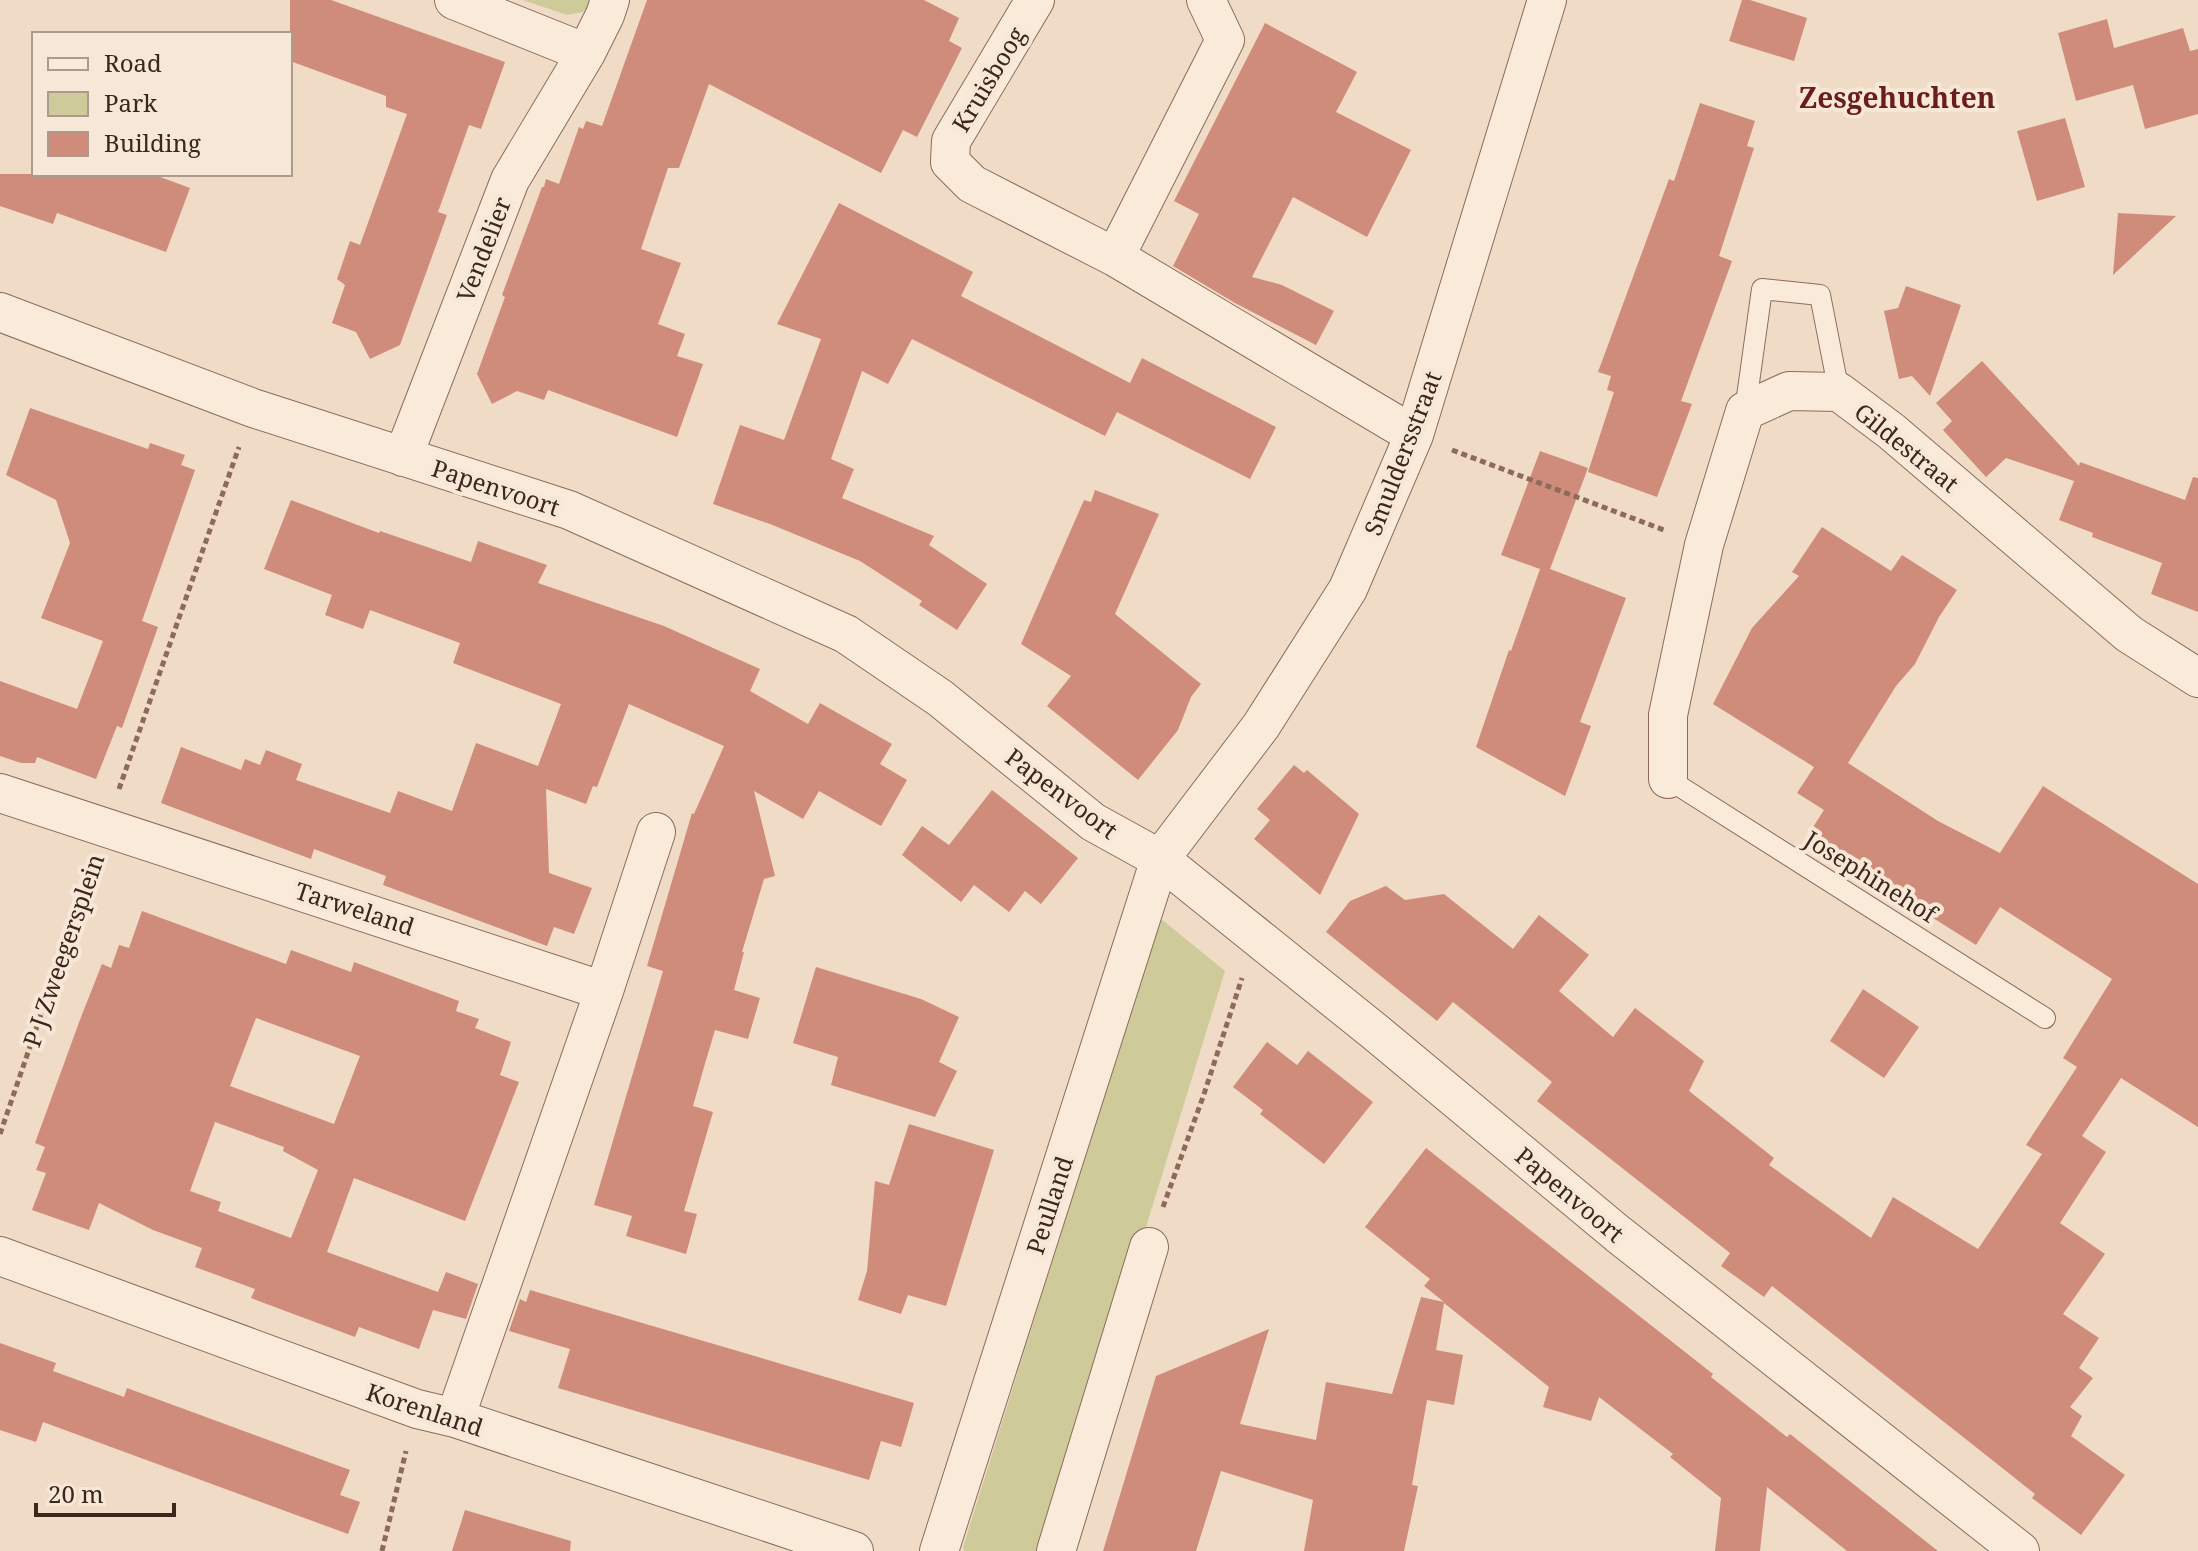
<svg xmlns="http://www.w3.org/2000/svg" width="2198" height="1551" viewBox="0 0 2198 1551" font-family="'Noto Serif',serif">
<style>
.green{fill:#cfca99}
.building{fill:#d08c7b;fill-rule:evenodd}
.lines{fill:none;stroke-linecap:round;stroke-linejoin:round}
.lane-casing{stroke:#8d6b5b;stroke-width:22}
.street-casing{stroke:#8d6b5b;stroke-width:40}
.path{stroke:#8d6b5b;stroke-width:5;stroke-dasharray:6 4;stroke-linecap:butt}
.lane{stroke:#faeada;stroke-width:20}
.street{stroke:#faeada;stroke-width:38}
.labels{text-anchor:middle;dominant-baseline:central;stroke-width:8;stroke-linejoin:round;paint-order:stroke}
.street-label{font-size:24px;fill:#3c271f;stroke:#f7e7d6}
.quarter-label{font-size:28px;font-weight:bold;fill:#6b1d1d;stroke:#f7e7d6}
</style>
<rect width="100%" height="100%" fill="#f0dbc6"/>
<!-- green -->
<path class="green" d="M 523,0 L 595,0 L 583,12 L 567,15 Z
M 1160,918 L 1225,971 L 1046,1551 L 964,1551 L 963,1547 Z"/>
<!-- building -->
<path class="building" d="M 290,0 L 331,0 L 505,62 L 481,129 L 469,125 L 438,212 L 447,215 L 400,345 L 370,359 L 356,332 L 332,323 L 345,285 L 337,279 L 350,241 L 360,245 L 407,114 L 386,107 L 386,96 L 290,61 Z
M 647,0 L 924,0 L 959,18 L 949,41 L 962,48 L 917,137 L 903,130 L 881,173 L 709,84 L 679,168 L 668,168 L 641,249 L 681,263 L 658,324 L 685,334 L 677,356 L 703,364 L 677,437 L 548,390 L 544,400 L 517,391 L 492,404 L 477,374 L 505,297 L 502,295 L 542,187 L 544,187 L 546,179 L 559,184 L 579,127 L 583,129 L 586,121 L 602,126 Z
M 1742,0 L 1750,0 L 1807,18 L 1794,61 L 1729,41 Z
M 2107,19 L 2114,48 L 2183,28 L 2190,51 L 2198,49 L 2198,114 L 2145,129 L 2133,85 L 2076,101 L 2058,33 Z
M 1265,23 L 1357,72 L 1336,112 L 1411,150 L 1367,237 L 1293,197 L 1252,277 L 1282,285 L 1334,311 L 1316,345 L 1235,303 L 1173,266 L 1199,214 L 1174,201 Z
M 1700,103 L 1755,121 L 1747,146 L 1754,148 L 1719,256 L 1732,261 L 1681,401 L 1692,404 L 1657,497 L 1588,472 L 1614,392 L 1607,390 L 1611,376 L 1598,372 L 1669,179 L 1674,181 Z
M 2065,118 L 2085,187 L 2037,201 L 2017,131 Z
M 0,174 L 152,174 L 190,188 L 166,252 L 57,213 L 53,224 L 0,206 Z
M 839,203 L 973,272 L 961,296 L 1064,349 L 1130,383 L 1142,358 L 1276,427 L 1250,479 L 1117,412 L 1105,436 L 912,339 L 888,384 L 862,371 L 831,459 L 854,469 L 842,498 L 934,536 L 929,545 L 987,584 L 957,630 L 919,605 L 922,601 L 860,561 L 770,524 L 713,504 L 740,425 L 784,440 L 821,339 L 777,324 Z
M 2118,213 L 2176,216 L 2113,275 Z
M 1906,286 L 1961,305 L 1930,396 L 1912,376 L 1899,379 L 1884,311 L 1898,308 Z
M 1982,361 L 2079,466 L 2080,462 L 2185,500 L 2193,477 L 2198,478 L 2198,612 L 2151,594 L 2162,563 L 2092,537 L 2093,533 L 2059,520 L 2074,481 L 2006,458 L 1986,477 L 1943,430 L 1952,421 L 1936,403 Z
M 30,408 L 148,449 L 150,443 L 185,455 L 181,465 L 195,470 L 142,621 L 158,627 L 122,728 L 117,726 L 96,779 L 37,757 L 35,763 L 21,763 L 0,756 L 0,681 L 77,709 L 103,641 L 41,618 L 70,543 L 56,500 L 6,475 Z
M 1540,451 L 1588,468 L 1550,569 L 1626,598 L 1580,722 L 1591,726 L 1565,796 L 1476,747 L 1509,650 L 1511,651 L 1540,569 L 1501,555 Z
M 1095,490 L 1159,514 L 1115,614 L 1201,684 L 1191,697 L 1178,730 L 1138,780 L 1047,706 L 1071,676 L 1021,644 L 1084,500 L 1091,502 Z
M 291,500 L 379,533 L 380,531 L 471,562 L 478,541 L 547,565 L 538,583 L 664,626 L 760,669 L 750,691 L 808,724 L 820,703 L 892,744 L 880,764 L 907,780 L 881,826 L 819,791 L 803,819 L 754,791 L 775,876 L 764,879 L 742,952 L 744,952 L 734,990 L 760,998 L 748,1039 L 715,1030 L 704,1067 L 693,1106 L 713,1112 L 684,1211 L 697,1214 L 686,1254 L 626,1236 L 632,1216 L 594,1205 L 663,971 L 647,966 L 692,813 L 694,814 L 724,746 L 629,704 L 597,787 L 593,786 L 586,804 L 546,789 L 549,873 L 592,888 L 574,934 L 554,927 L 547,946 L 383,885 L 386,876 L 314,849 L 311,859 L 161,803 L 181,747 L 241,770 L 245,759 L 260,765 L 266,750 L 302,764 L 296,780 L 390,813 L 398,791 L 452,811 L 476,743 L 538,766 L 561,704 L 453,663 L 460,643 L 370,610 L 363,629 L 325,615 L 332,595 L 264,569 Z
M 1822,527 L 1891,571 L 1902,555 L 1957,590 L 1939,617 L 1915,664 L 1896,686 L 1848,763 L 1938,821 L 2000,853 L 2043,786 L 2198,884 L 2198,1127 L 2121,1078 L 2082,1136 L 2106,1152 L 2060,1223 L 2105,1254 L 2063,1314 L 2099,1338 L 2079,1368 L 2093,1378 L 2070,1407 L 2082,1416 L 2071,1436 L 2125,1475 L 2081,1535 L 2032,1498 L 2035,1494 L 2001,1467 L 1772,1286 L 1764,1297 L 1721,1266 L 1730,1253 L 1537,1101 L 1552,1082 L 1453,1002 L 1437,1021 L 1326,932 L 1350,901 L 1386,886 L 1405,900 L 1444,894 L 1513,949 L 1539,915 L 1589,955 L 1559,991 L 1613,1037 L 1635,1008 L 1704,1061 L 1689,1091 L 1774,1158 L 1769,1165 L 1871,1238 L 1893,1197 L 1978,1249 L 2042,1154 L 2026,1145 L 2077,1067 L 2063,1058 L 2112,979 L 2000,907 L 1976,945 L 1806,838 L 1824,810 L 1797,793 L 1814,767 L 1713,704 L 1752,628 L 1799,576 L 1792,572 Z
M 1294,765 L 1304,773 L 1307,770 L 1359,814 L 1320,895 L 1254,839 L 1270,820 L 1257,809 Z
M 992,790 L 1078,858 L 1041,904 L 1025,891 L 1009,912 L 974,885 L 961,902 L 902,855 L 922,826 L 949,845 Z
M 142,911 L 286,964 L 291,950 L 351,972 L 354,962 L 459,1001 L 456,1011 L 479,1019 L 475,1028 L 511,1042 L 500,1075 L 519,1082 L 465,1221 L 354,1178 L 327,1252 L 438,1292 L 446,1272 L 478,1284 L 466,1319 L 433,1310 L 419,1349 L 359,1327 L 355,1337 L 251,1298 L 255,1289 L 195,1267 L 202,1248 L 153,1230 L 99,1203 L 89,1230 L 32,1210 L 46,1173 L 36,1170 L 45,1147 L 35,1143 L 81,1017 L 102,964 L 111,968 L 119,945 L 129,948 ZM 256,1018 L 360,1056 L 334,1124 L 230,1086 ZM 215,1122 L 284,1147 L 283,1151 L 318,1170 L 291,1238 L 218,1211 L 221,1202 L 190,1191 Z
M 816,967 L 921,999 L 959,1017 L 939,1062 L 957,1071 L 935,1117 L 831,1085 L 838,1057 L 793,1043 Z
M 1863,989 L 1919,1027 L 1884,1078 L 1830,1041 Z
M 1267,1042 L 1297,1065 L 1308,1051 L 1373,1102 L 1324,1164 L 1260,1114 L 1263,1110 L 1233,1087 Z
M 909,1124 L 994,1150 L 946,1306 L 908,1295 L 901,1314 L 858,1300 L 867,1271 L 875,1181 L 889,1185 Z
M 1426,1148 L 1713,1374 L 1711,1377 L 1787,1437 L 1790,1434 L 1938,1551 L 1847,1551 L 1767,1487 L 1760,1551 L 1715,1551 L 1721,1498 L 1670,1457 L 1673,1454 L 1599,1397 L 1591,1421 L 1543,1407 L 1549,1387 L 1444,1303 L 1436,1350 L 1463,1355 L 1454,1405 L 1427,1400 L 1412,1485 L 1418,1486 L 1404,1551 L 1304,1551 L 1313,1500 L 1221,1471 L 1196,1551 L 1103,1551 L 1156,1376 L 1269,1329 L 1240,1424 L 1316,1440 L 1326,1382 L 1392,1394 L 1421,1297 L 1444,1302 L 1424,1286 L 1430,1279 L 1365,1227 Z
M 530,1290 L 914,1403 L 901,1447 L 881,1441 L 869,1480 L 558,1388 L 570,1349 L 509,1331 L 520,1299 L 526,1302 Z
M 0,1343 L 56,1363 L 53,1371 L 124,1397 L 127,1388 L 350,1470 L 340,1495 L 360,1502 L 348,1534 L 43,1422 L 36,1442 L 0,1430 Z
M 465,1510 L 571,1541 L 570,1551 L 452,1551 Z"/>
<g class="lines">
<!-- lane casing -->
<g class="lane-casing">
<path id="lane" d="M 1745,411 L 1762,289 L 1820,295 L 1839,392
M 1668,779 L 2045,1018"/>
</g>
<!-- street casing -->
<g class="street-casing">
<path id="street" d="M 454,0 L 586,53
M 1035,0 L 951,141 L 950,162 L 972,184 L 1115,257 L 1414,435
M 1115,257 L 1225,40 L 1206,0
M 0,312 L 253,408 L 569,510 L 846,634 L 940,698 L 1093,822 L 1160,859 L 1374,1031 L 1618,1234 L 2020,1551
M 403,457 L 510,180 L 586,53 L 605,15 L 610,0
M 1668,779 L 1668,715 L 1704,545 L 1745,411 L 1789,391 L 1839,392 L 1891,431 L 2129,634 L 2198,678
M 0,793 L 604,991
M 0,1256 L 417,1409 L 455,1418 L 854,1551
M 455,1418 L 604,991 L 656,832
M 939,1551 L 1160,859 L 1261,726 L 1348,589 L 1414,435 L 1547,0
M 1056,1551 L 1149,1247"/>
</g>
<!-- path -->
<path class="path" d="M 1452,450 L 1664,530
M 119,789 L 239,447
M 0,1134 L 92,866
M 1163,1207 L 1203,1097 L 1242,978
M 382,1551 L 406,1451"/>
<!-- lane -->
<use href="#lane" class="lane"/>
<!-- street -->
<use href="#street" class="street"/>
</g>
<g class="labels">
<!-- street labels -->
<g class="street-label">
<text transform="translate(988 79) rotate(-59)">Kruisboog</text>
<text transform="translate(483 249) rotate(-69)">Vendelier</text>
<text transform="translate(1907 447) rotate(39)">Gildestraat</text>
<text transform="translate(1402 453) rotate(-69)">Smuldersstraat</text>
<text transform="translate(496 487) rotate(18)">Papenvoort</text>
<text transform="translate(1062 793) rotate(37)">Papenvoort</text>
<text transform="translate(1871 876) rotate(32)">Josephinehof</text>
<text transform="translate(355 908) rotate(18)">Tarweland</text>
<text transform="translate(63 950) rotate(-71)">P J Zweegersplein</text>
<text transform="translate(1570 1194) rotate(40)">Papenvoort</text>
<text transform="translate(1049 1205) rotate(-72)">Peulland</text>
<text transform="translate(425 1409) rotate(18)">Korenland</text>
</g>
<!-- quarter labels -->
<g class="quarter-label">
<text x="1897" y="97">Zesgehuchten</text>
</g>
</g>
<!-- legend -->
<rect x="32" y="32" width="260" height="144" fill="#f7e7d6" stroke="#ac9a8d" stroke-width="2"/>
<rect x="48" y="58" width="40" height="12" fill="#faeada" stroke="#ac9a8d" stroke-width="2"/>
<text x="104" y="72" font-size="24" fill="#3c271f">Road</text>
<rect x="48" y="92" width="40" height="24" fill="#cfca99" stroke="#ac9a8d" stroke-width="2"/>
<text x="104" y="112" font-size="24" fill="#3c271f">Park</text>
<rect x="48" y="132" width="40" height="24" fill="#d08c7b" stroke="#ac9a8d" stroke-width="2"/>
<text x="104" y="152" font-size="24" fill="#3c271f">Building</text>
<!-- scale -->
<path d="M36 1503v12h138v-12" fill="none" stroke="#3c271f" stroke-width="4"/>
<text x="48" y="1503" font-size="24" fill="#3c271f" stroke="#f7e7d6" stroke-width="6" paint-order="stroke">20 m</text>
</svg>
